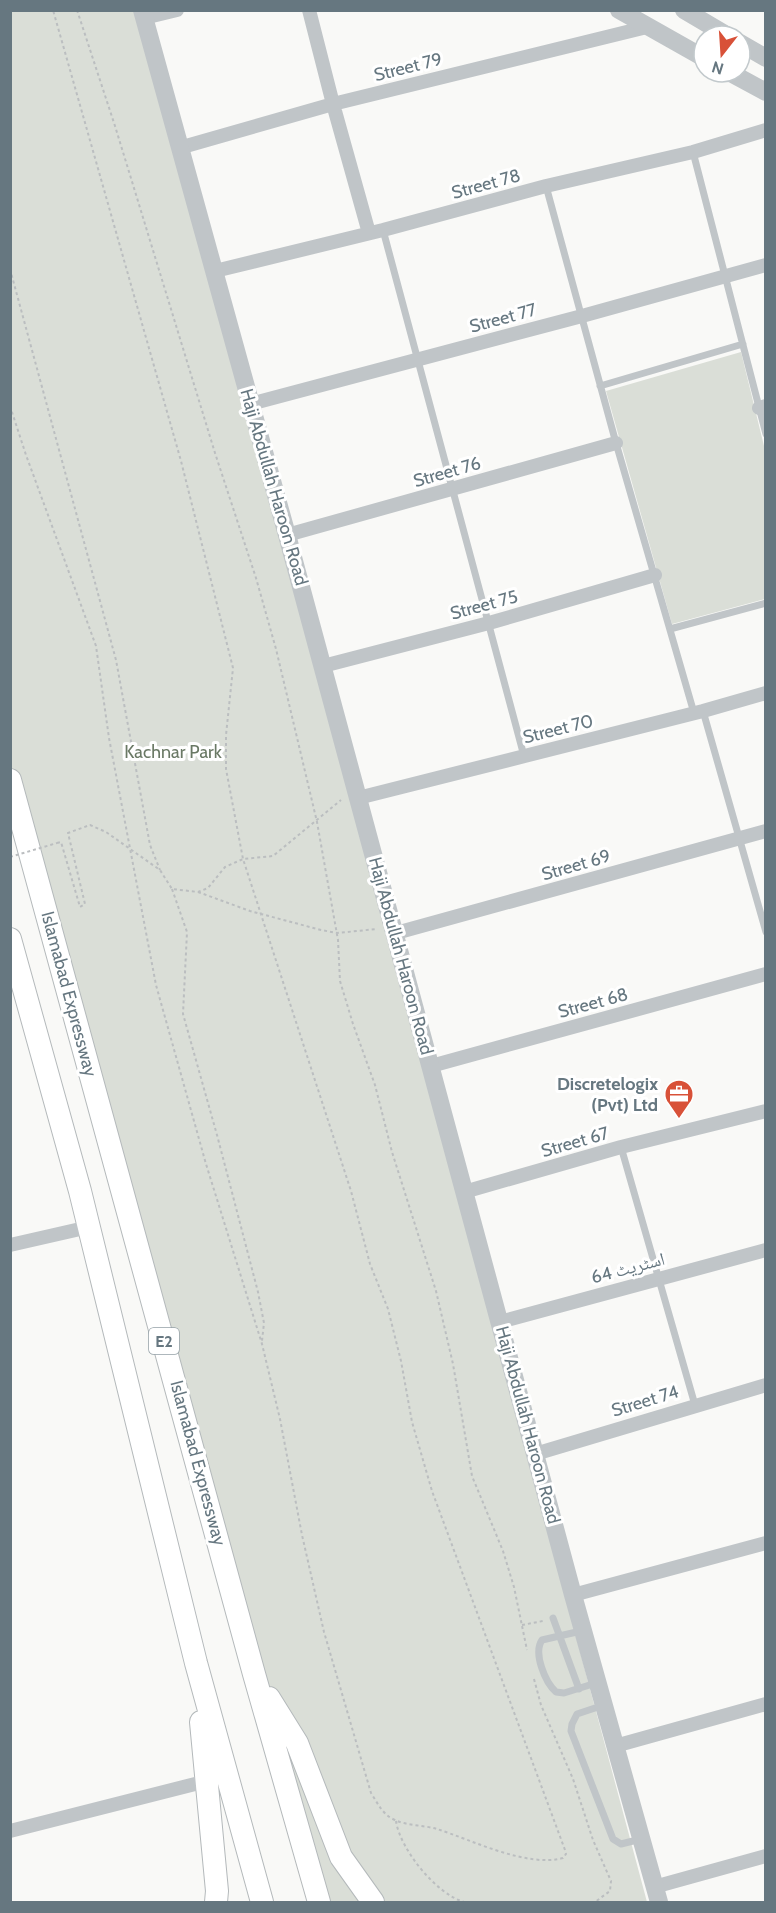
<svg xmlns="http://www.w3.org/2000/svg" width="776" height="1913" viewBox="0 0 776 1913" font-family="Cabin,'Noto Naskh Arabic',sans-serif">
<style>
.green{fill:#daded7}
.lines{fill:none;stroke-linecap:round;stroke-linejoin:round}
.trunk-casing{stroke:#b4b9bb;stroke-width:24}
.path{stroke:#bbbec0;stroke-width:2;stroke-dasharray:3 3;stroke-linecap:butt}
.service{stroke:#c0c5c8;stroke-width:7}
.minor{stroke:#c0c5c8;stroke-width:14}
.tertiary{stroke:#c0c5c8;stroke-width:18}
.trunk{stroke:#fff;stroke-width:22}
.path-bridge{stroke:#bbbec0;stroke-width:2;stroke-dasharray:3 3;stroke-linecap:butt}
.labels{text-anchor:middle;dominant-baseline:central;stroke-width:6;stroke-linejoin:round;paint-order:stroke}
.shield{fill:#fff;stroke:#94a0a6;stroke-width:1.5}
.shield-label{font-size:16px;font-weight:bold;fill:#667780}
.street-label{font-size:18px;fill:#667780;stroke:#fff}
.park-label{font-size:18px;fill:#6a7965;stroke:#fff}
.poi-label{font-size:18px;font-weight:bold;fill:#667780;stroke:#fff;text-anchor:end}
</style>
<rect width="100%" height="100%" fill="#f9f9f7"/>
<!-- green -->
<path class="green" d="M 10,11 L 141,11 L 647,1902 L 324,1902 L 11,770 Z
M 741,352 L 765,450 L 765,599 L 672,624 L 606,391 Z"/>
<g class="lines">
<!-- trunk casing -->
<g class="trunk-casing">
<path id="trunk" d="M 10,780 L 254,1674 L 319,1902
M 10,939 L 80,1191 L 196,1663 L 262,1902
M 269,1698 L 297,1743 L 341,1857 L 373,1902
M 201,1722 L 217,1891 L 216,1902"/>
</g>
<!-- path -->
<path class="path" d="M 77,10 L 115,126 L 215,453 L 256,578 L 276,649 L 317,822 L 338,940 L 340,981 L 353,1024 L 375,1085 L 392,1152 L 436,1291 L 453,1364 L 472,1476 L 503,1551 L 514,1587 L 527,1650
M 10,269 L 116,660 L 150,845 L 160,870
M 10,406 L 26,455 L 96,646 L 109,738 L 156,985 L 206,1164 L 262,1344 L 280,1419 L 302,1535 L 324,1632 L 371,1793 C 378,1804 383,1815 395,1820 C 407,1826 424,1825 437,1829 C 472,1840 527,1868 563,1858 L 566,1854 L 565,1850 L 432,1491 L 412,1422 L 401,1361 L 388,1309 L 370,1264 L 351,1191 L 243,859 L 226,769 L 226,735 L 233,668 L 181,461 L 53,10
M 57,843 L 61,842 L 80,907 L 85,904 L 68,833 L 90,825 L 106,832 L 160,870 L 172,889 L 198,892 L 208,888 L 225,867 L 243,859 L 273,856 L 341,800
M 172,889 L 187,932 L 183,1014 L 217,1135 L 258,1292 L 264,1323 L 262,1341
M 198,892 L 250,911 L 321,930 L 337,933 L 377,929
M 522,1625 L 543,1621
M 534,1679 L 541,1705 L 573,1779 L 593,1840 L 611,1881 L 610,1891 L 595,1902
M 396,1821 C 400,1849 436,1894 464,1902"/>
<!-- service -->
<path class="service" d="M 693,152 L 766,434
M 546,186 L 616,443 L 694,713
M 383,230 L 524,756
M 600,386 L 743,344
M 670,629 L 766,603
M 703,711 L 766,932
M 621,1147 L 695,1405
M 553,1618 L 579,1689
M 581,1631 L 542,1640 C 533,1653 545,1682 556,1692 L 564,1693 L 596,1683
M 601,1706 L 577,1714 L 572,1724 L 571,1731 L 613,1839 L 621,1844 L 641,1839"/>
<!-- minor -->
<path class="minor" d="M 309,10 L 333,104 L 369,233
M 144,18 L 177,10
M 179,148 L 333,104 L 647,27
M 215,271 L 383,230 L 546,186 L 693,152 L 766,130
M 250,404 L 582,316 L 766,265
M 759,408 L 766,406
M 287,535 L 616,443
M 323,666 L 489,623 L 655,575
M 358,798 L 703,711 L 766,693
M 396,933 L 766,831
M 431,1066 L 766,974
M 464,1192 L 621,1147 L 766,1111
M 10,1245 L 89,1227
M 500,1322 L 766,1250
M 535,1454 L 766,1385
M 573,1595 L 766,1543
M 615,1746 L 766,1704
M 10,1831 L 207,1781
M 654,1887 L 766,1856"/>
<!-- tertiary -->
<path class="tertiary" d="M 142,10 L 287,535 L 573,1595 L 659,1902
M 619,10 L 704,58
M 684,10 L 728,36
M 740,43 L 766,58
M 729,72 L 766,92"/>
<!-- trunk -->
<use href="#trunk" class="trunk"/>
<!-- path-bridge -->
<path class="path-bridge" d="M 10,857 L 57,843"/>
</g>
<!-- icons -->
<defs>
<g id="office-pin" transform="scale(1.5)"><path d="M0 17L-7.5 6A9.5 9.5 0 1 1 7.5 6Z" fill="#d85138" stroke="#fff"/><path d="M-6-3h4V-5.5h4V-3h4V5H-6ZM-1-4.5V-3h2v-1.5ZM-6 0V1H6V0Z" fill="#fff"/></g>
</defs>
<g fill-rule="evenodd">
<use href="#office-pin" x="679" y="1094"/>
</g>
<g class="labels">
<!-- shield labels -->
<rect class="shield" x="149" y="1328" width="30" height="26" rx="4.5"/>
<g class="shield-label">
<text x="164" y="1341">E2</text>
</g>
<!-- street labels -->
<g class="street-label">
<text transform="translate(408 67) rotate(-14)">Street 79</text>
<text transform="translate(486 184) rotate(-15)">Street 78</text>
<text transform="translate(503 318) rotate(-15)">Street 77</text>
<text transform="translate(447 472) rotate(-16)">Street 76</text>
<text transform="translate(274 487) rotate(74)">Haji Abdullah Haroon Road</text>
<text transform="translate(484 605) rotate(-15)">Street 75</text>
<text transform="translate(558 729) rotate(-14)">Street 70</text>
<text transform="translate(576 865) rotate(-16)">Street 69</text>
<text transform="translate(401 956) rotate(75)">Haji Abdullah Haroon Road</text>
<text transform="translate(69 994) rotate(75)">Islamabad Expressway</text>
<text transform="translate(593 1003) rotate(-15)">Street 68</text>
<text transform="translate(575 1142) rotate(-16)">Street 67</text>
<text transform="translate(628 1268) rotate(-15)">اسٹریٹ 64</text>
<text transform="translate(645 1401) rotate(-17)">Street 74</text>
<text transform="translate(528 1425) rotate(75)">Haji Abdullah Haroon Road</text>
<text transform="translate(198 1463) rotate(75)">Islamabad Expressway</text>
</g>
<!-- park labels -->
<g class="park-label">
<text x="173" y="752">Kachnar Park</text>
</g>
<!-- poi labels -->
<g class="poi-label">
<text x="658" y="1084">Discretelogix<tspan x="658" dy="21">(Pvt) Ltd</tspan></text>
</g>
</g>
<!-- border -->
<rect width="776" height="1913" fill="none" stroke="#667780" stroke-width="24"/>
<!-- north arrow -->
<g transform="translate(722 54) rotate(197)"><circle r="28" fill="#ffffff" stroke="#c2c9cc" stroke-width="1.5"/>
<path d="M0-4.5L10 22L0 15L-10 22Z" fill="#d85138"/>
<text y="-9" font-size="16" font-weight="bold" text-anchor="middle" fill="#667780">N</text>
</g>
</svg>
